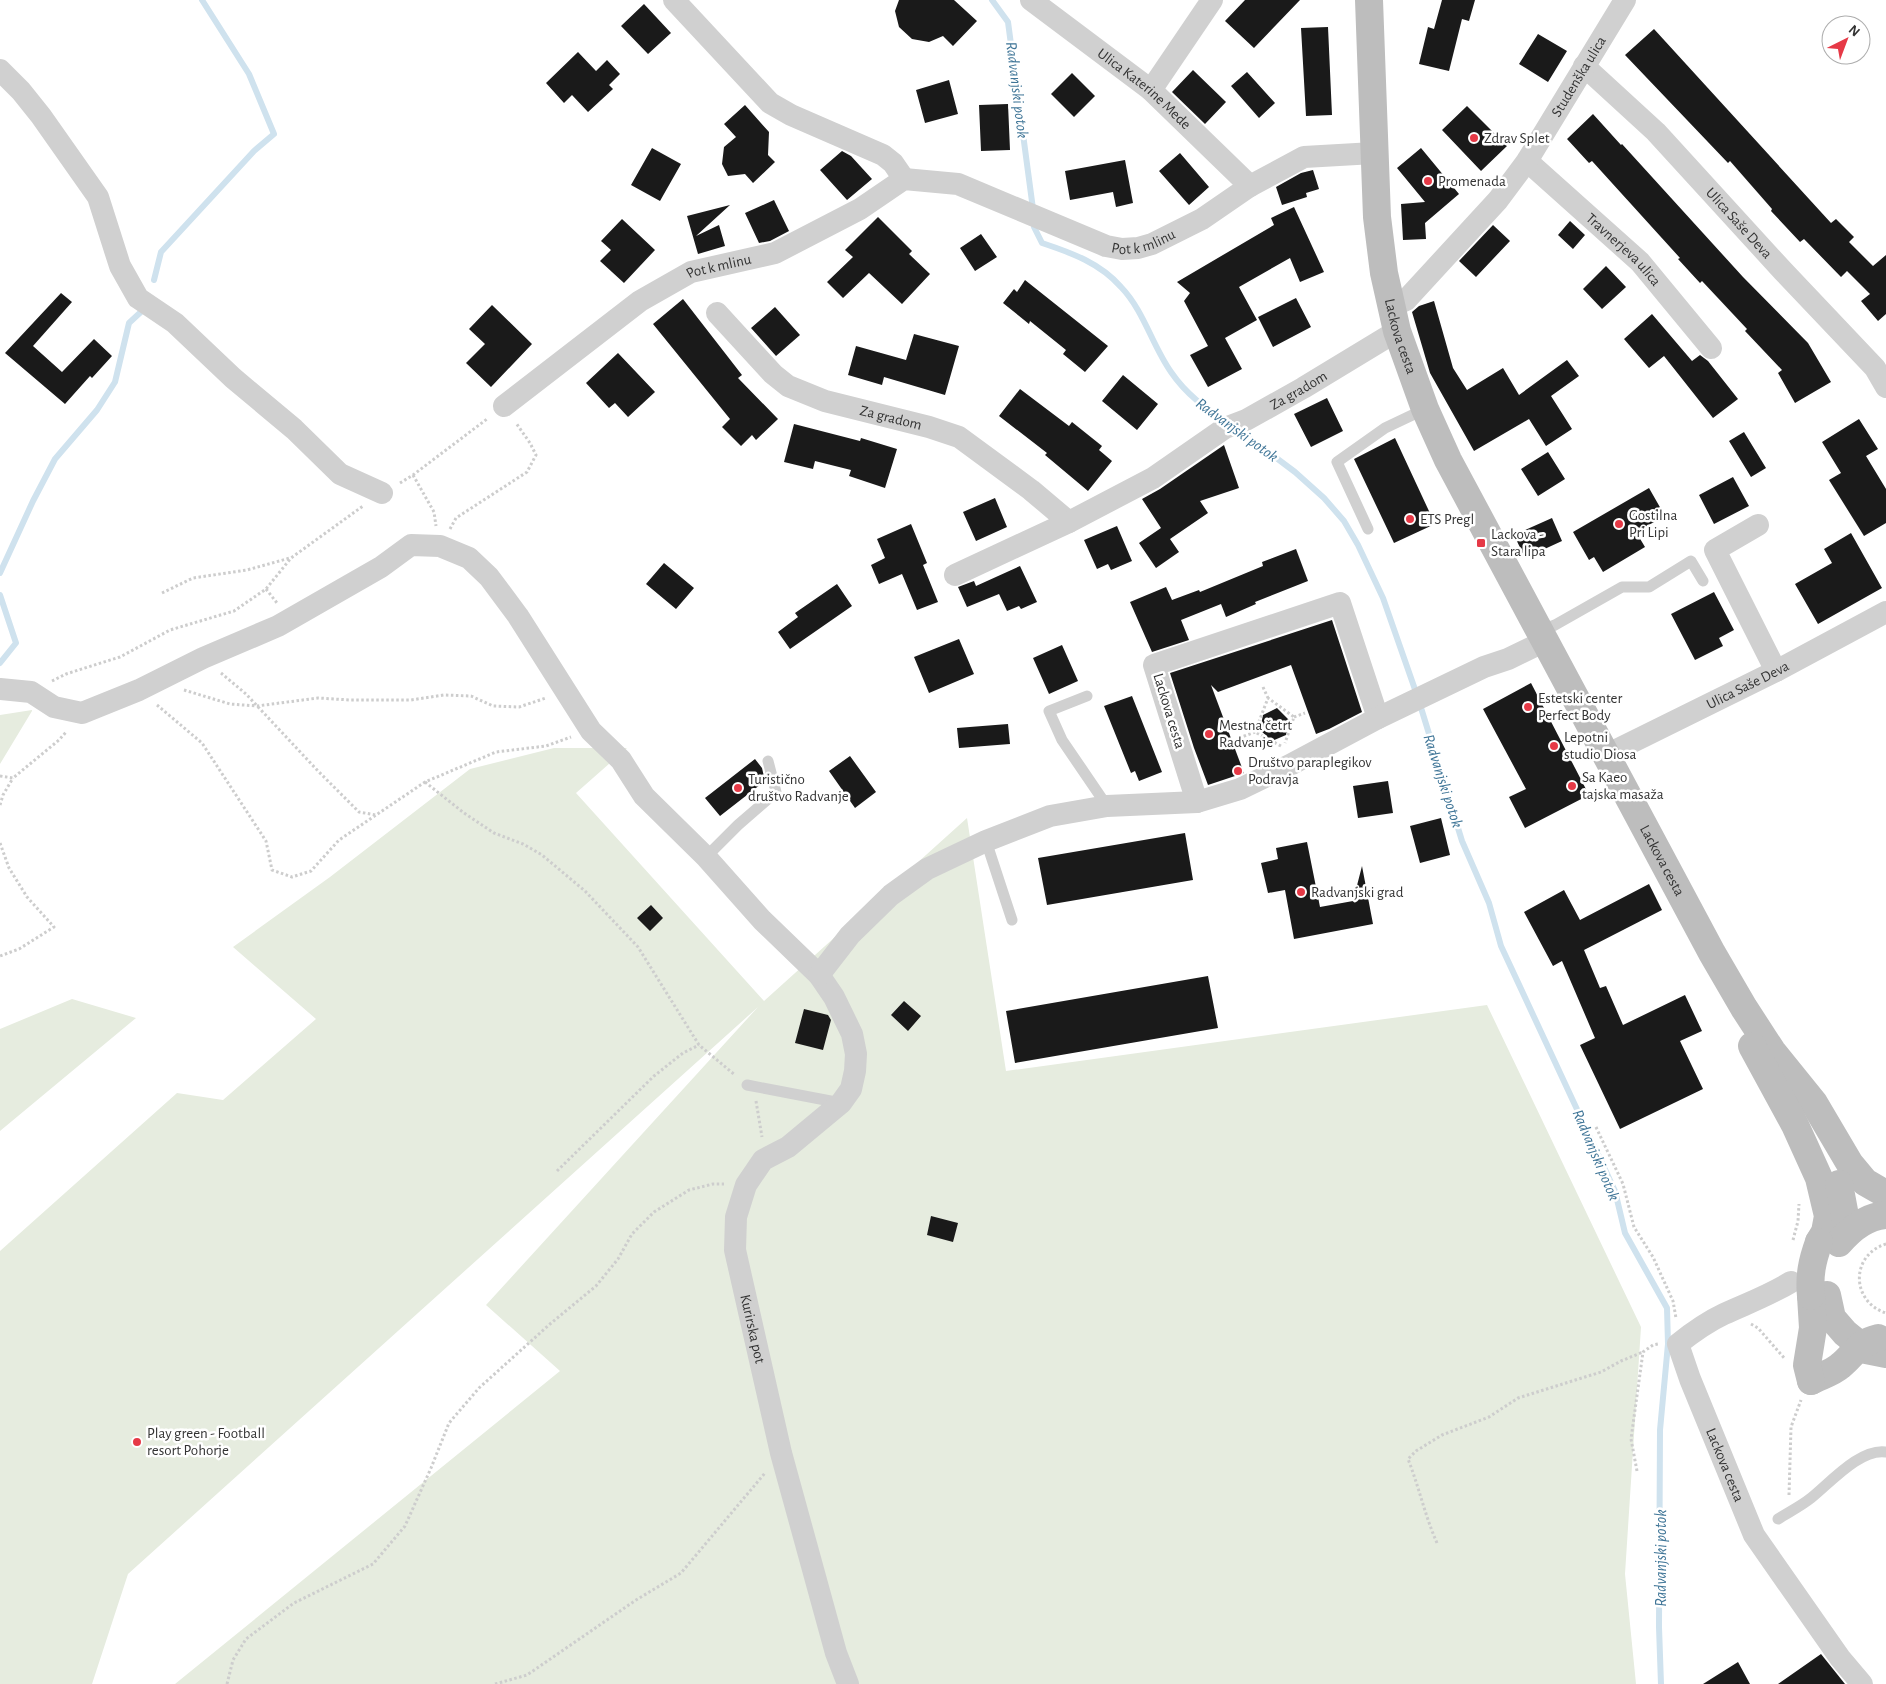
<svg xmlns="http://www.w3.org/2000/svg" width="1886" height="1684" viewBox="0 0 1886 1684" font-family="'Alegreya Sans',sans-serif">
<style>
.green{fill:#e6ecdf}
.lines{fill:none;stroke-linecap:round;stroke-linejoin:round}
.stream{stroke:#cfe2ee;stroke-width:6}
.building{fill:#1a1a1a}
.path{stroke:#cdcdcd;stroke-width:3;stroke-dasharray:2.5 2.5;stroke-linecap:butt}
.lane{stroke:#d0d0d0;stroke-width:11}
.street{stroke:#d0d0d0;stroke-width:22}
.secondary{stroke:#bdbdbd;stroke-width:28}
.secondary-bridge{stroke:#bdbdbd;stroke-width:28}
.poi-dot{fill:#e63946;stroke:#fff;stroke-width:2}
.labels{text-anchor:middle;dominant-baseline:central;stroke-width:5;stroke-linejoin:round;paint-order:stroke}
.street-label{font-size:15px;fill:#333;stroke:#fff}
.poi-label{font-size:15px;fill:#333;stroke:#fff;text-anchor:start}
.water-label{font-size:16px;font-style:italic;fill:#3f7597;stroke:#fff}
</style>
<rect width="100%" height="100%" fill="#fff"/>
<!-- green -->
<path class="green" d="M 32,710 L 32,711 L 0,764 L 0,715 Z
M 554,748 L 627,748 L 576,793 L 764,1001 L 967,818 L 1006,1071 L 1487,1005 L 1641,1327 L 1625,1574 L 1636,1684 L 175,1684 L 560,1371 L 486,1305 L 758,1007 L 128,1574 L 92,1684 L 0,1684 L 0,1251 L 177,1093 L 223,1100 L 316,1019 L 233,947 L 330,877 L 470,769 Z
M 72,999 L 136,1018 L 0,1131 L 0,1029 Z"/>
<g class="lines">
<!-- stream -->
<path class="stream" d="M 992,0 L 1008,22 L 1033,209
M 1034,222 L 1034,227 L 1042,243 C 1072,253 1100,263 1121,287 C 1144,311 1152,345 1171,372 C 1186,394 1205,408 1227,422
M 154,280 L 161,252 L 254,151 L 274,134 L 249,74 L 202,0
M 1238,429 L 1295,472 L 1324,498 L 1344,521 L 1358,545 L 1383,598 L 1418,698 L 1462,841 L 1489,903 L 1501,946 L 1615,1191 L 1625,1233 L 1667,1308 L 1668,1344 L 1660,1430 L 1659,1627 L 1661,1684
M 0,573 L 33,501 L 55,459 L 97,410 L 115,382 L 129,323 L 143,310
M 0,595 L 16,643 L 0,663"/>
</g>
<!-- building -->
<path class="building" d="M 899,0 L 954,0 L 977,21 L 953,46 L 943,36 L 929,42 L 912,39 L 899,27 L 895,11 Z
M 1245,0 L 1300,0 L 1254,48 L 1225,21 Z
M 1442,0 L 1475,0 L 1469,21 L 1462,19 L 1449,71 L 1419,64 L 1428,27 L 1434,29 Z
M 644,4 L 671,33 L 648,54 L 621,26 Z
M 1328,27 L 1332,115 L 1306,116 L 1301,28 Z
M 1654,29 L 1831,223 L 1836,219 L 1854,237 L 1849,242 L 1873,266 L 1886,255 L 1886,314 L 1878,321 L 1861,301 L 1870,294 L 1847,271 L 1841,277 L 1804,239 L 1800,242 L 1771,211 L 1772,209 L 1730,161 L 1728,163 L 1625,55 Z
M 1538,34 L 1567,51 L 1548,82 L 1519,64 Z
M 578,52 L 596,71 L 607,60 L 620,74 L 609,85 L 613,89 L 588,112 L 572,95 L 564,103 L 546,83 Z
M 1193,70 L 1226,102 L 1205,124 L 1172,92 Z
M 1247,72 L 1275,103 L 1259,118 L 1231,86 Z
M 1072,73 L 1095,96 L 1074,117 L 1051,94 Z
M 949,80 L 958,114 L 925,123 L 916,90 Z
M 1008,104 L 1010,150 L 981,151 L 979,105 Z
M 745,105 L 769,132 L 768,155 L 775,162 L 753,183 L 745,174 L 728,176 L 722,164 L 724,147 L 736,137 L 724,124 Z
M 1467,106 L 1507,146 L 1481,171 L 1442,130 Z
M 1593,114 L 1621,145 L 1622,144 L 1743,277 L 1808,343 L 1831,382 L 1795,403 L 1778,373 L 1782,370 L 1745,331 L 1747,329 L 1702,281 L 1700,283 L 1678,259 L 1680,258 L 1592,161 L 1589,163 L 1567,139 Z
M 652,148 L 681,164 L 660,201 L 631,185 Z
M 1421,148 L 1459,194 L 1425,223 L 1426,239 L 1403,240 L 1401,204 L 1425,202 L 1397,168 Z
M 842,151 L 851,156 L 872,179 L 847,200 L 820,170 Z
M 1180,153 L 1209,187 L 1189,205 L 1159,171 Z
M 1125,160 L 1133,203 L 1116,207 L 1113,192 L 1070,200 L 1065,171 Z
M 1313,170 L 1319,189 L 1306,193 L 1307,197 L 1282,205 L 1276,187 L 1301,173 Z
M 774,200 L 789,231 L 770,241 L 759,243 L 745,213 Z
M 730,205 L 696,236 L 719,225 L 725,246 L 698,254 L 687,216 Z
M 1294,207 L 1324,272 L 1300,282 L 1290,258 L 1239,287 L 1257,320 L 1225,338 L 1242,369 L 1208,387 L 1190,355 L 1208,346 L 1184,301 L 1190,293 L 1177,282 L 1274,225 L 1271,218 Z
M 878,217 L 912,251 L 909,254 L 930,274 L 902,304 L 869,273 L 843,298 L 827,282 L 853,257 L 845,250 Z
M 622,219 L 655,250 L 624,283 L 600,261 L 611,250 L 601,241 Z
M 1570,221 L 1585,235 L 1573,249 L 1558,235 Z
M 1493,225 L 1510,241 L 1476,277 L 1459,261 Z
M 981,234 L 997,257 L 975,271 L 960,248 Z
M 1606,266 L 1626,287 L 1602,309 L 1583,289 Z
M 1025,280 L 1108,346 L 1085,372 L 1063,354 L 1066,350 L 1030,321 L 1029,324 L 1003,303 L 1014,289 L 1017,292 Z
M 61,293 L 72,302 L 33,346 L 62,372 L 94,339 L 112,356 L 92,378 L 90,376 L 65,404 L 5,353 Z
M 1296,298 L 1311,327 L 1273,347 L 1258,317 Z
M 683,299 L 742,375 L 738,378 L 778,419 L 756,440 L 752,435 L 741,446 L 722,427 L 730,419 L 653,324 Z
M 1434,301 L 1453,368 L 1467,390 L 1503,368 L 1519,395 L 1567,360 L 1579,376 L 1551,396 L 1572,429 L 1546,446 L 1529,419 L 1474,451 L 1430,373 L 1412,312 L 1419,306 Z
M 492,305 L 532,344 L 491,387 L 466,363 L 485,344 L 469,329 Z
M 775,307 L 800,335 L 776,356 L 751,328 Z
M 1652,314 L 1692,361 L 1700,355 L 1708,361 L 1738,399 L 1713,418 L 1664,356 L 1649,368 L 1624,339 Z
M 914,334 L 959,346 L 945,395 L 884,377 L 882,385 L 848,375 L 856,346 L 906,360 Z
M 618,353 L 655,392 L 628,417 L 615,403 L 609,408 L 586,383 Z
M 1123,375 L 1158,404 L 1137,430 L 1102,401 Z
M 1020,389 L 1069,426 L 1072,422 L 1102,446 L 1099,450 L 1112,461 L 1088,491 L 1045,455 L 1047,453 L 999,416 Z
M 1327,398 L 1343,431 L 1311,447 L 1294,414 Z
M 1859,419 L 1878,449 L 1866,456 L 1886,489 L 1886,523 L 1864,536 L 1829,480 L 1841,473 L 1822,442 Z
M 794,424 L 860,441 L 861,438 L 897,449 L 885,488 L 849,476 L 851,470 L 815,461 L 813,469 L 784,462 Z
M 1744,432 L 1766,468 L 1751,477 L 1729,441 Z
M 1395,438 L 1435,524 L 1394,543 L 1354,459 Z
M 1224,445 L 1239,488 L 1200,501 L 1208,513 L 1170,539 L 1179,552 L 1156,568 L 1139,543 L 1161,528 L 1142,499 L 1160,489 Z
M 1548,452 L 1565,479 L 1538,496 L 1521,469 Z
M 1733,477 L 1749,506 L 1714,524 L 1699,495 Z
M 1649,488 L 1665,516 L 1636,532 L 1645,547 L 1603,572 L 1594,557 L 1589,560 L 1573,532 Z
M 995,498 L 1007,527 L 976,541 L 963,512 Z
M 1552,518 L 1562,541 L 1525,558 L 1514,535 Z
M 911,524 L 927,563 L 923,565 L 938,602 L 917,610 L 902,574 L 879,584 L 871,565 L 885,558 L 877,539 Z
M 1117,526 L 1132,561 L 1111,570 L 1108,564 L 1097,569 L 1084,540 Z
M 1851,533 L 1882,588 L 1818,624 L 1795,584 L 1832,563 L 1824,549 Z
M 1296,549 L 1308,581 L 1255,602 L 1256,604 L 1226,617 L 1221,604 L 1181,620 L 1189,640 L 1152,652 L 1130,602 L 1166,587 L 1172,600 L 1199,590 L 1200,592 L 1263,566 L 1262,562 Z
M 664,563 L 694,588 L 676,609 L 646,584 Z
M 1020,566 L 1037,602 L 1021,609 L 1019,606 L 1007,611 L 999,594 L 967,607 L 958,587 L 974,581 L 976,586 Z
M 837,584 L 852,606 L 790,649 L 778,632 L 798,617 L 795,613 Z
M 1714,592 L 1734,630 L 1719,638 L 1723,646 L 1695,660 L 1671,614 Z
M 1332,620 L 1362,712 L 1329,729 L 1316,734 L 1291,665 L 1218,692 L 1211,685 L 1244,773 L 1208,785 L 1194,748 L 1170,673 Z
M 959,639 L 974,674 L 929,693 L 914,657 Z
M 1062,645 L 1078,681 L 1049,694 L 1033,658 Z
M 1531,683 L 1589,795 L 1525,828 L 1509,797 L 1526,789 L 1483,709 Z
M 1132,696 L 1162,772 L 1139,781 L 1135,771 L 1131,773 L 1104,706 Z
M 1277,708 L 1289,720 L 1286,735 L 1272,741 L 1260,730 L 1263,715 Z
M 1008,724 L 1010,744 L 959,748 L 957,728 Z
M 850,756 L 876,792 L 855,808 L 829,771 Z
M 755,759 L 762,768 L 765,781 L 720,816 L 705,798 Z
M 1388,781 L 1393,813 L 1358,818 L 1353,786 Z
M 1441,818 L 1450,855 L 1420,863 L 1410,826 Z
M 1185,833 L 1193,880 L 1047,905 L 1038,858 Z
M 1307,842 L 1320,907 L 1353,901 L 1362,866 L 1373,924 L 1294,939 L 1285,890 L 1268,893 L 1261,863 L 1278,859 L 1276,848 Z
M 1649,884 L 1662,910 L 1584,950 L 1600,988 L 1606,986 L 1623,1025 L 1685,995 L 1702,1031 L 1680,1041 L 1703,1089 L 1620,1129 L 1580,1045 L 1595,1038 L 1562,961 L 1553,966 L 1524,912 L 1564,890 L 1580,920 Z
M 651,905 L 663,918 L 650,931 L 637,918 Z
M 1208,976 L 1218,1028 L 1015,1063 L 1006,1011 Z
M 904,1001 L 921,1016 L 908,1031 L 891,1015 Z
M 804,1009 L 828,1015 L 831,1020 L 823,1050 L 795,1043 Z
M 931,1216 L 958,1223 L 953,1242 L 927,1235 Z
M 1821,1654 L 1845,1684 L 1778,1684 Z
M 1738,1662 L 1750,1684 L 1703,1684 Z"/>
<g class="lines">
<!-- path -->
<path class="path" d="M 413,475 L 434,512 L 436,526
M 400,483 L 413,475 L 487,419
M 450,529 L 456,518 L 527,472 L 536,455 L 530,443 L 516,423
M 266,589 L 277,603
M 162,593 L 193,578 L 247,570 L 290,558
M 221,673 L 246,694 L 318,771 L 359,812 L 376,815
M 52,681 L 66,674 L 120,657 L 170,630 L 234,611 L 266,589 L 291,558 L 363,506
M 1263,687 L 1268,698
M 184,690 L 230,704 L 257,706 L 318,698 L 350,700 L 411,700 L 444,695 L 471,696 L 493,706 L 519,707 L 546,698
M 157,705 L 202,743 L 266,841 L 272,870 L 292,877 L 311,871 L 339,840 L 425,782 L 496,752 L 546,746 L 571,737
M 1294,717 L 1305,713
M 1239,738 L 1255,732
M 1281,746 L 1255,732 L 1268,698 L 1294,717 L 1285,743
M 0,776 L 13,778 L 59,740 L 67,731
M 425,782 L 464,813 L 494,833 L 523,844 L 542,855 L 585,891 L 638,947 L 699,1045 L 735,1075
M 0,805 L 3,795 L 13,778
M 0,843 L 9,868 L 27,897 L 54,927 L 19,949 L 0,956
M 756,1101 L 762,1137
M 1596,1127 L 1623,1184 L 1634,1227 L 1653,1257 L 1673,1301 L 1676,1318
M 557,1171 L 654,1076 L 683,1053 L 699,1045
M 1793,1240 L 1798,1221 L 1799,1204
M 1886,1244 C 1850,1255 1851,1302 1886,1313
M 1751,1324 L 1758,1328 L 1785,1359
M 1637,1471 L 1631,1439 L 1643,1352 L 1653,1345 L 1658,1344
M 1789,1495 L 1791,1427 L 1801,1400
M 1437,1543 C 1425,1516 1419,1487 1408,1459 L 1416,1451 L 1442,1435 L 1489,1417 L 1518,1398 L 1601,1372 L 1621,1361 L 1643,1352
M 227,1684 L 233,1660 L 246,1639 L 294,1603 L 373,1564 L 405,1526 L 431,1468 L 449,1423 L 479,1388 L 550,1324 L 596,1286 L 618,1259 L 632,1234 L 654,1212 L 689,1190 L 713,1184 L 724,1184
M 495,1684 L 527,1675 L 636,1600 L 681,1573 L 765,1473"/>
<!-- lane -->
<path class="lane" d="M 1368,529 L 1337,462 L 1385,428 L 1425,409
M 1539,631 L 1555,625 L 1622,587 L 1649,587 L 1691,561 L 1703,581
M 1087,696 L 1049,711 L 1062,740 L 1107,806
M 986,841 L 1012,920
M 706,857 L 738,825 L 776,792 L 768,761
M 747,1085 L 841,1103
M 1778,1519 C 1789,1512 1801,1506 1811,1498 C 1830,1483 1860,1448 1886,1452"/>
<!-- street -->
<g class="street">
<path d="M 674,0 L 770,103 L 791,115 L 883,155 L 893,163 L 904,179"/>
<path id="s1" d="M 1031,0 L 1151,90 L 1250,186"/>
<path id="s2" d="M 1584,66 L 1656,132 L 1783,271 L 1875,368 L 1886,387"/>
<path d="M 0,70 L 21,91 L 41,116 L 98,197 L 120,266 L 138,298 L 175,323 L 233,378 L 294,429 L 340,474 L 382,493"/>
<path d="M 1151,90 L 1212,0"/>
<path id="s3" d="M 1527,161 L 1640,262 L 1711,348"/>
<path id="s4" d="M 1391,307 L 1406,300 L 1498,200 L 1527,161 L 1625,0"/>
<path id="s5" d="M 717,313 L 773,374 L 788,386 L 825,401 L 929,427 L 959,437 L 1031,490 L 1069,522"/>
<path id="s6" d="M 504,406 L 640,301 L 691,272 L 775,253 L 860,209 L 904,179 L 958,184 L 1106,246 L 1122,249 L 1138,248 L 1152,244 L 1202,219 L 1250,186 L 1304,157 L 1374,153"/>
<path d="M 1758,525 L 1715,550 L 1776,671"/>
<path id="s7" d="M 955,575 L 1069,522 L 1153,478 L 1225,428 L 1246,420 L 1303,388 L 1397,331"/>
<path id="s8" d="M 0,689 L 31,692 L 54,707 L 82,713 L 139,690 L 203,658 L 278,626 L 381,567 L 411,545 L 440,546 L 469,558 L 489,577 L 518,616 L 591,731 L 621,760 L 644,796 L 706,857 L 762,920 L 819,975 L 834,997 L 852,1034 L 856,1054 L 855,1071 L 851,1089 L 841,1103 L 788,1147 L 763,1160 L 746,1185 L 736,1217 L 735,1250 L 781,1453 L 836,1653 L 848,1684"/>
<path id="s9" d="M 1606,755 L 1776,671 L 1886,612"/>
<path d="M 1197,802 L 1154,665 L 1340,603 L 1378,718"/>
<path d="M 819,975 L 850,935 L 891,895 L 927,869 L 986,841 L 1050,816 L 1107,806 L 1197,802 L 1240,789 L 1290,765 L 1378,718 L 1484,667 L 1508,659 L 1545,641"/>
<path id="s10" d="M 1791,1282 C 1768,1296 1748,1303 1724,1314 C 1707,1322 1693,1332 1678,1344 L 1690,1379 L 1754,1535 L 1840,1658 L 1862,1684"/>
</g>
<!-- secondary -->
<g class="secondary">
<path id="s11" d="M 1369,0 L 1377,217 L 1384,273 L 1397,331 L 1425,409 L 1448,460 L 1545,641 L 1712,953 L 1744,1008 L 1772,1051 L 1814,1103 L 1850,1164 L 1865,1182 L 1886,1194"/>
<path d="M 1752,1046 L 1795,1125 L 1819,1178 L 1828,1216 L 1825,1232 L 1819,1242"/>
<path d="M 1839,1184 L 1848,1232"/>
<path d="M 1839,1243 C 1851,1229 1867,1216 1886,1215"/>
<path d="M 1827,1295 L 1832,1318 L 1845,1333 L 1866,1350 L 1886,1354"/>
<path d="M 1811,1381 C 1820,1376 1832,1373 1840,1366 C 1855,1354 1857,1343 1878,1338"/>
<path d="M 1811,1381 L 1807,1365 L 1813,1328 L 1811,1296"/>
</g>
<!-- secondary-bridge -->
<path class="secondary-bridge" d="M 1811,1296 C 1809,1276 1812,1261 1819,1242"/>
</g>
<!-- markers -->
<g class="poi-dot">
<circle cx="1474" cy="138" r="5"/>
<circle cx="1428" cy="181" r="5"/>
<circle cx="1410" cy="519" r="5"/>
<circle cx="1619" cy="524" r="5"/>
<rect x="1476" y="538" width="10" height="10" rx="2.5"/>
<circle cx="1528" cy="707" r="5"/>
<circle cx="1209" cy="734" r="5"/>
<circle cx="1554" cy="746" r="5"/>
<circle cx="1238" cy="771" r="5"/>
<circle cx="1572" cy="786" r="5"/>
<circle cx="738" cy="788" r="5"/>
<circle cx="1301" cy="892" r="5"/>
<circle cx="137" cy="1442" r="5"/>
</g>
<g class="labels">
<!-- street labels -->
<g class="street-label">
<text stroke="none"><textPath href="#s4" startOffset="300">Studenška ulica</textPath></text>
<text stroke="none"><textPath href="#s1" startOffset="144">Ulica Katerine Mede</textPath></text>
<text stroke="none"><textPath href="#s2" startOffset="221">Ulica Saše Deva</textPath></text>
<text stroke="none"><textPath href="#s6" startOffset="719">Pot k mlinu</textPath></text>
<text stroke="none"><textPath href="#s3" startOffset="131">Travnerjeva ulica</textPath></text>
<text stroke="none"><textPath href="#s6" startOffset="259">Pot k mlinu</textPath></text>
<text stroke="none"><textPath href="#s11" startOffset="339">Lackova cesta</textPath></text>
<text stroke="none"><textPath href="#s7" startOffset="391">Za gradom</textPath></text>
<text stroke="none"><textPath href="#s5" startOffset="210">Za gradom</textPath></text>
<text stroke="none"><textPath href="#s9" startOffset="158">Ulica Saše Deva</textPath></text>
<text transform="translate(1169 711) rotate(73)">Lackova cesta</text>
<text stroke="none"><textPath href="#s11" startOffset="926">Lackova cesta</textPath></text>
<text stroke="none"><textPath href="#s8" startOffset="1481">Kurirska pot</textPath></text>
<text stroke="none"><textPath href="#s10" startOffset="259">Lackova cesta</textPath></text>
</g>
<!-- poi labels -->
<g class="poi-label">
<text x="1484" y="138">Zdrav Splet</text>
<text x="1438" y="181">Promenada</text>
<text x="1629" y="515">Gostilna<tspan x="1629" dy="17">Pri Lipi</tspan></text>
<text x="1420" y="519">ETS Pregl</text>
<text x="1491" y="534">Lackova -<tspan x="1491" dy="17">Stara lipa</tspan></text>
<text x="1538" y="698">Estetski center<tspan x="1538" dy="17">Perfect Body</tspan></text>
<text x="1219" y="725">Mestna četrt<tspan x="1219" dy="17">Radvanje</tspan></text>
<text x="1564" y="737">Lepotni<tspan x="1564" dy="17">studio Diosa</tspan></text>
<text x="1248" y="762">Društvo paraplegikov<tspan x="1248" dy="17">Podravja</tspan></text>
<text x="1582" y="777">Sa Kaeo<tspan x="1582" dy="17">tajska masaža</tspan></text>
<text x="748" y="779">Turistično<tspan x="748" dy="17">društvo Radvanje</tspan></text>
<text x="1311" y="892">Radvanjski grad</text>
<text x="147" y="1433">Play green - Football<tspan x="147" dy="17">resort Pohorje</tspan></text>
</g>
<!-- water labels -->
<g class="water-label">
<text transform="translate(1017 90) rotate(83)">Radvanjski potok</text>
<text transform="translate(1237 430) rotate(36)">Radvanjski potok</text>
<text transform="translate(1443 781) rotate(72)">Radvanjski potok</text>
<text transform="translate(1596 1155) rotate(67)">Radvanjski potok</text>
<text transform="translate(1661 1558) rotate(-90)">Radvanjski potok</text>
</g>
</g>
<!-- north arrow -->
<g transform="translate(1846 40) rotate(42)"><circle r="24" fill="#ffffff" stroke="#adadad"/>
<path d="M0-4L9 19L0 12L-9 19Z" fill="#e63946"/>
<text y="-8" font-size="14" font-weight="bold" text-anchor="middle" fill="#333333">N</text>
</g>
</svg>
